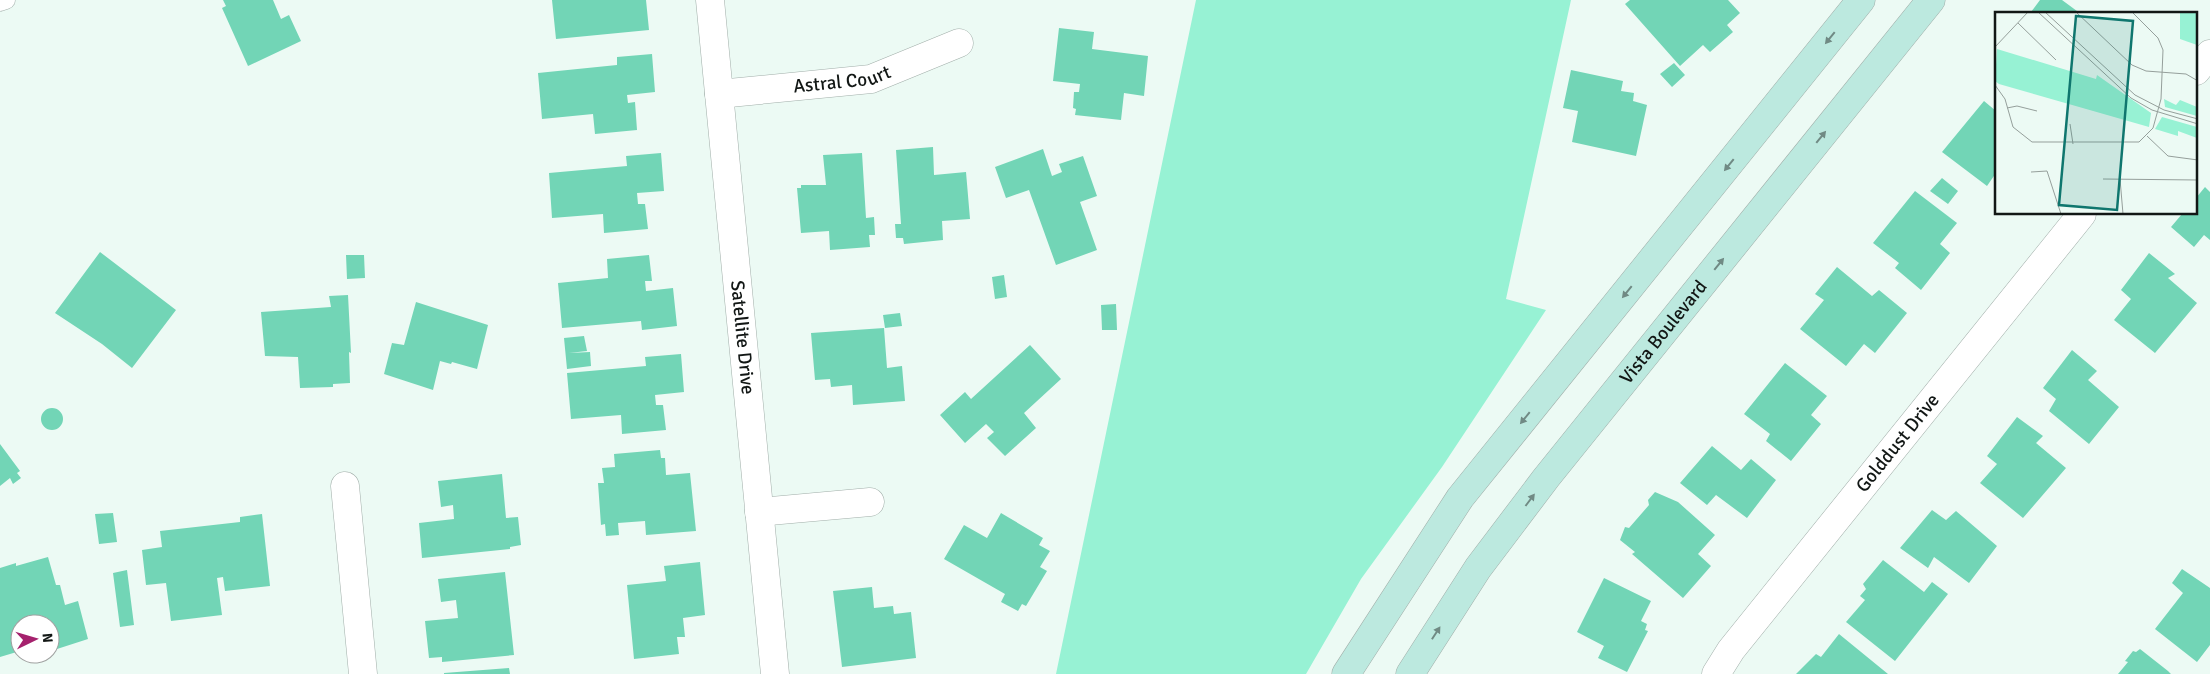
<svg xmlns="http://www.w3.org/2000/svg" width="2210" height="674" viewBox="0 0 2210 674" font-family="Signika,sans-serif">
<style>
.green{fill:#97f2d4}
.building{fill:#72d5b6}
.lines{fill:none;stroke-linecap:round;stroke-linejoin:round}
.service-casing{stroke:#a1aea9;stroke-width:19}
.minor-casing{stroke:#a1aea9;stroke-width:29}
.secondary-casing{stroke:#a1aea9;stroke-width:29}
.service{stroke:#fff;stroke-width:18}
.minor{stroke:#fff;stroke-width:28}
.secondary{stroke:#bce9df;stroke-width:28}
.oneway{fill:#708a84}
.labels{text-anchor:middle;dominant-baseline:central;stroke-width:4;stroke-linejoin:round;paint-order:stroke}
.street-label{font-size:19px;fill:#121715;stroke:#fff}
.inset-road{fill:none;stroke:#959f9b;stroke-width:1}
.view{fill:#0f766e;fill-opacity:0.15;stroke:#0f766e;stroke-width:2.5}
.inset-edge{fill:none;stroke:#121715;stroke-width:2.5}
</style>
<rect width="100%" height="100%" fill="#ecfaf4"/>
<!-- green -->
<path class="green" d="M 1196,0 L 1571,0 L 1506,299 L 1546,310 L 1442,467 L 1361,579 L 1306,674 L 1056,674 Z"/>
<!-- building -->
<path class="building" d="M 223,0 L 273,0 L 281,19 L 289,15 L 301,41 L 248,66 L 222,8 L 226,6 Z
M 552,0 L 646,0 L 649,30 L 556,39 Z
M 1630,0 L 1728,0 L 1740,13 L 1727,25 L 1733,32 L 1710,52 L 1703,45 L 1680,66 L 1625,4 Z
M 2040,0 L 2062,0 L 2081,14 L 2033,14 L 2031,12 Z
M 1059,28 L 1094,32 L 1092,49 L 1148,56 L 1144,96 L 1124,93 L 1121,120 L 1075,115 L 1076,109 L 1073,108 L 1074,92 L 1079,92 L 1080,84 L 1053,81 Z
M 652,54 L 655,92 L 627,95 L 628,103 L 635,102 L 637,130 L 595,134 L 593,114 L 542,119 L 538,73 L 617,65 L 617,57 Z
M 1674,63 L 1685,75 L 1672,87 L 1660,74 Z
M 1571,70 L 1623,81 L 1621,91 L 1634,93 L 1633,101 L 1647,105 L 1636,156 L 1572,142 L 1578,111 L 1563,108 Z
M 1984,101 L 1996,111 L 1996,173 L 1987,186 L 1942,152 Z
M 933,147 L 934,175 L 966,172 L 970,219 L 942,221 L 943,240 L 904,244 L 903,238 L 896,238 L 895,224 L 901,224 L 896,150 Z
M 1043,149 L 1052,176 L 1062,172 L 1059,164 L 1083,156 L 1097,196 L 1080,202 L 1097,250 L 1056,265 L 1029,190 L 1006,198 L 995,167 Z
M 661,153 L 664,191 L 637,193 L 638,204 L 645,204 L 648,229 L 604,233 L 603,214 L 552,218 L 549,173 L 627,166 L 626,156 Z
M 862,153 L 866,218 L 874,217 L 875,235 L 869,235 L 870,247 L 830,250 L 829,231 L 801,233 L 797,188 L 801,188 L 801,185 L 826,185 L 823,155 Z
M 1942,178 L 1958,191 L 1948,204 L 1930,191 Z
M 2205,187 L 2210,192 L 2210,240 L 2204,235 L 2194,247 L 2171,227 L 2182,214 L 2196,214 L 2196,198 Z
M 1915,191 L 1957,223 L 1940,244 L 1950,253 L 1921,290 L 1895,268 L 1899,263 L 1873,243 Z
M 100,252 L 176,310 L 132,368 L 102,344 L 55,313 Z
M 2149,253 L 2175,274 L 2168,278 L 2197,303 L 2155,353 L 2114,320 L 2131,299 L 2121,290 Z
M 346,255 L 364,255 L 365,278 L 347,279 Z
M 649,255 L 652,281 L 645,281 L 646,291 L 673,288 L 677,326 L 642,330 L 641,321 L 562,328 L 558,283 L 608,278 L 607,259 Z
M 1837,267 L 1872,296 L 1879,290 L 1907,313 L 1875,353 L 1864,344 L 1846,366 L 1800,329 L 1824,300 L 1815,294 Z
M 1004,275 L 1007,297 L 995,299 L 992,277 Z
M 348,295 L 351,353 L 349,352 L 350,383 L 333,384 L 333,387 L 300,388 L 298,357 L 265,356 L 261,312 L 331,307 L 329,296 Z
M 416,302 L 488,325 L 477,369 L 452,362 L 451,364 L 440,361 L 433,390 L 384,374 L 392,343 L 404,345 Z
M 1116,304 L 1117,330 L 1102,330 L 1101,305 Z
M 900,313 L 902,326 L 885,328 L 883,315 Z
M 884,328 L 887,368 L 902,366 L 905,401 L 853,405 L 852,385 L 831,387 L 830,379 L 815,380 L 811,333 Z
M 584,336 L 587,351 L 569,353 L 590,352 L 591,366 L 567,369 L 564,338 Z
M 1030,345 L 1061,379 L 1024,413 L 1036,428 L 1005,456 L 987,438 L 994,432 L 986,424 L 965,443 L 940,415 L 965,392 L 971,399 Z
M 2072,350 L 2097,371 L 2088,380 L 2119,407 L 2089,444 L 2049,411 L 2056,399 L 2043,388 Z
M 681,354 L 684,392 L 655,395 L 656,405 L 663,405 L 666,430 L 622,434 L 621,415 L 571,419 L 567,373 L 646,366 L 645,357 Z
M 1785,363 L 1827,396 L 1811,415 L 1821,424 L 1791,461 L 1766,441 L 1770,434 L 1744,414 Z
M41 419a11 11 0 1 1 22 0a11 11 0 1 1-22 0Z
M 2017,417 L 2043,436 L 2036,443 L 2066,468 L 2023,518 L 1980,483 L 1997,464 L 1987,456 Z
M 0,444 L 20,471 L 17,473 L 21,478 L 13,484 L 10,478 L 0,486 Z
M 1712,446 L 1741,470 L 1751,459 L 1776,480 L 1747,518 L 1716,495 L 1707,505 L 1680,483 Z
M 660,450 L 661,458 L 665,458 L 666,475 L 690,473 L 696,531 L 646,535 L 645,521 L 618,523 L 619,535 L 606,536 L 605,524 L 601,525 L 598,483 L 604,483 L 602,468 L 615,467 L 614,454 Z
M 502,474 L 506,518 L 518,517 L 521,545 L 510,547 L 510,549 L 422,558 L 419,523 L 454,519 L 453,505 L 441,507 L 438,481 Z
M 1655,492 L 1678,502 L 1715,535 L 1698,554 L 1711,566 L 1683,598 L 1632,554 L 1635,552 L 1620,540 L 1625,527 L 1629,528 L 1649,505 L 1648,500 Z
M 1932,510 L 1946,520 L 1956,511 L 1997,546 L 1969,583 L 1934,557 L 1928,568 L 1900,548 Z
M 113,513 L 117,542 L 99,544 L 95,514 Z
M 1001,513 L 1043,538 L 1039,545 L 1050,551 L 1040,567 L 1047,571 L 1026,606 L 1022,604 L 1018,611 L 1001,602 L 1005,594 L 944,559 L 964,525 L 987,538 Z
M 262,514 L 270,586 L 225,591 L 223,577 L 217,578 L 222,615 L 171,621 L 166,583 L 146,585 L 142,550 L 162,547 L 160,531 L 240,522 L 240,517 Z
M 48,557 L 56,585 L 60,585 L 65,605 L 78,601 L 88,639 L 57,649 L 57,647 L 50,649 L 50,624 L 20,624 L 20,651 L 0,657 L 0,568 L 16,563 L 16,566 Z
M 1883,560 L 1924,592 L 1932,582 L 1948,594 L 1895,661 L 1846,622 L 1865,600 L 1860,596 L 1866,589 L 1863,584 Z
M 700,562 L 705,615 L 683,618 L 685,637 L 677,637 L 679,654 L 634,659 L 627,585 L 666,581 L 664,566 Z
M 2182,569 L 2210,588 L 2210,645 L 2197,662 L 2155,629 L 2183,593 L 2172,583 Z
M 127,570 L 134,625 L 120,627 L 113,573 Z
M 505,572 L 514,655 L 442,662 L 442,657 L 429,658 L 425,621 L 458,618 L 456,600 L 441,602 L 438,579 Z
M 1604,578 L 1651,601 L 1641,621 L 1647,624 L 1645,630 L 1648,631 L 1627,672 L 1598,658 L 1604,646 L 1577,632 Z
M 872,587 L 874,608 L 893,606 L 894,614 L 911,612 L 916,658 L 842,667 L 833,591 Z
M 1839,634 L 1888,674 L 1796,674 L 1816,654 L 1821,657 Z
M 2140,649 L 2168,671 L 2171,674 L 2118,674 L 2128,662 L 2125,661 L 2133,651 L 2136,652 Z
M 509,668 L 510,674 L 444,674 L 444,673 Z"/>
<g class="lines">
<!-- service casing -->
<g class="service-casing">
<path id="service" d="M 0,2 L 6,0"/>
</g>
<!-- minor casing -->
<g class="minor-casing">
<g id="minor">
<path id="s1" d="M 710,0 L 775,674"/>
<path d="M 2196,71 L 2210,54"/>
<path id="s2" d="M 719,94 L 871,79 L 959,43"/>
<path d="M 345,486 L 363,674"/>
<path d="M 759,512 L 870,502"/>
<path id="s3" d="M 1716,674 L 1731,650 L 2082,214"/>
</g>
</g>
<!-- secondary casing -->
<g class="secondary-casing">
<g id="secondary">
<path d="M 1346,674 L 1460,498 L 1861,0"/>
<path id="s4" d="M 1410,674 L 1478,568 L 1546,478 L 1931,0"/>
</g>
</g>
<!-- service -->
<use href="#service" class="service"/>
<!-- minor -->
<use href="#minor" class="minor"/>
<!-- secondary -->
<use href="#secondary" class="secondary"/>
</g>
<!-- one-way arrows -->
<defs><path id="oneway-solid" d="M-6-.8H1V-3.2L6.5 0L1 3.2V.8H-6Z" transform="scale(1.25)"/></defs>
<g class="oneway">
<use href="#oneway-solid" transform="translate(1830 38) rotate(129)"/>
<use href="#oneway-solid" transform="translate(1821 137) rotate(-51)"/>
<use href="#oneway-solid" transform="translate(1729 165) rotate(129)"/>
<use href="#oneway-solid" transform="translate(1719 264) rotate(-51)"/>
<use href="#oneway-solid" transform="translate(1627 292) rotate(129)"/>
<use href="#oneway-solid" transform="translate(1525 418) rotate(129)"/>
<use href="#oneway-solid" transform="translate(1530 500) rotate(-53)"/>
<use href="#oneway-solid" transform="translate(1436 633) rotate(-57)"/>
</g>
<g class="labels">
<!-- street labels -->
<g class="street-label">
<text stroke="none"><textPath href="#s2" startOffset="124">Astral Court</textPath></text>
<text stroke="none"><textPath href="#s4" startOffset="426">Vista Boulevard</textPath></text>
<text stroke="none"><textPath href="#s1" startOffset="339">Satellite Drive</textPath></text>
<text stroke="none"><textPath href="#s3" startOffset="294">Golddust Drive</textPath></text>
</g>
</g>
<!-- overview -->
<g transform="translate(1995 12)">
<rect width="202" height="202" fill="#ecfaf4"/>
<path d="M 185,0 L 202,0 L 202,33 L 185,27 ZM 2,37 L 101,67 L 102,63 L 156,101 L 154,115 L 4,72 L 0,69 ZM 169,87 L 181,93 L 185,88 L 202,95 L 202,104 L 170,95 ZM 167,105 L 202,115 L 202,126 L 183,119 L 183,124 L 160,117 Z" fill="#97f2d4"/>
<path class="inset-road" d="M 43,0 L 136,86 L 157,98 L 203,112M 50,0 L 140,83 L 169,98 L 203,107M 81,0 L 137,53 L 151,59 L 191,62 L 203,69M 23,11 L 61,48M 0,35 L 33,0M 0,73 L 10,87 L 18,115 L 37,130 L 144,130 L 158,116 L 166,87 L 168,38 L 163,26 L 137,0M 12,96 L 22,94 L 42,99M 75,112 L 78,132M 152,124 L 173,144 L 203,148M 36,160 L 52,159 L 66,202M 108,167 L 203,168M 125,167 L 128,202"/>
<path class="view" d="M 81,4 L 138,9 L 122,198 L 64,193 Z"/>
<rect width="202" height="202" class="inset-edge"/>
</g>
<!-- north arrow -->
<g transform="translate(35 639) rotate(85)"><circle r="24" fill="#ffffff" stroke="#a0a2a1"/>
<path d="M0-4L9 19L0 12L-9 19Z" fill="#a5216d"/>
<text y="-8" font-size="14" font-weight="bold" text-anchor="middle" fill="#121715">N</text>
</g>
</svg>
